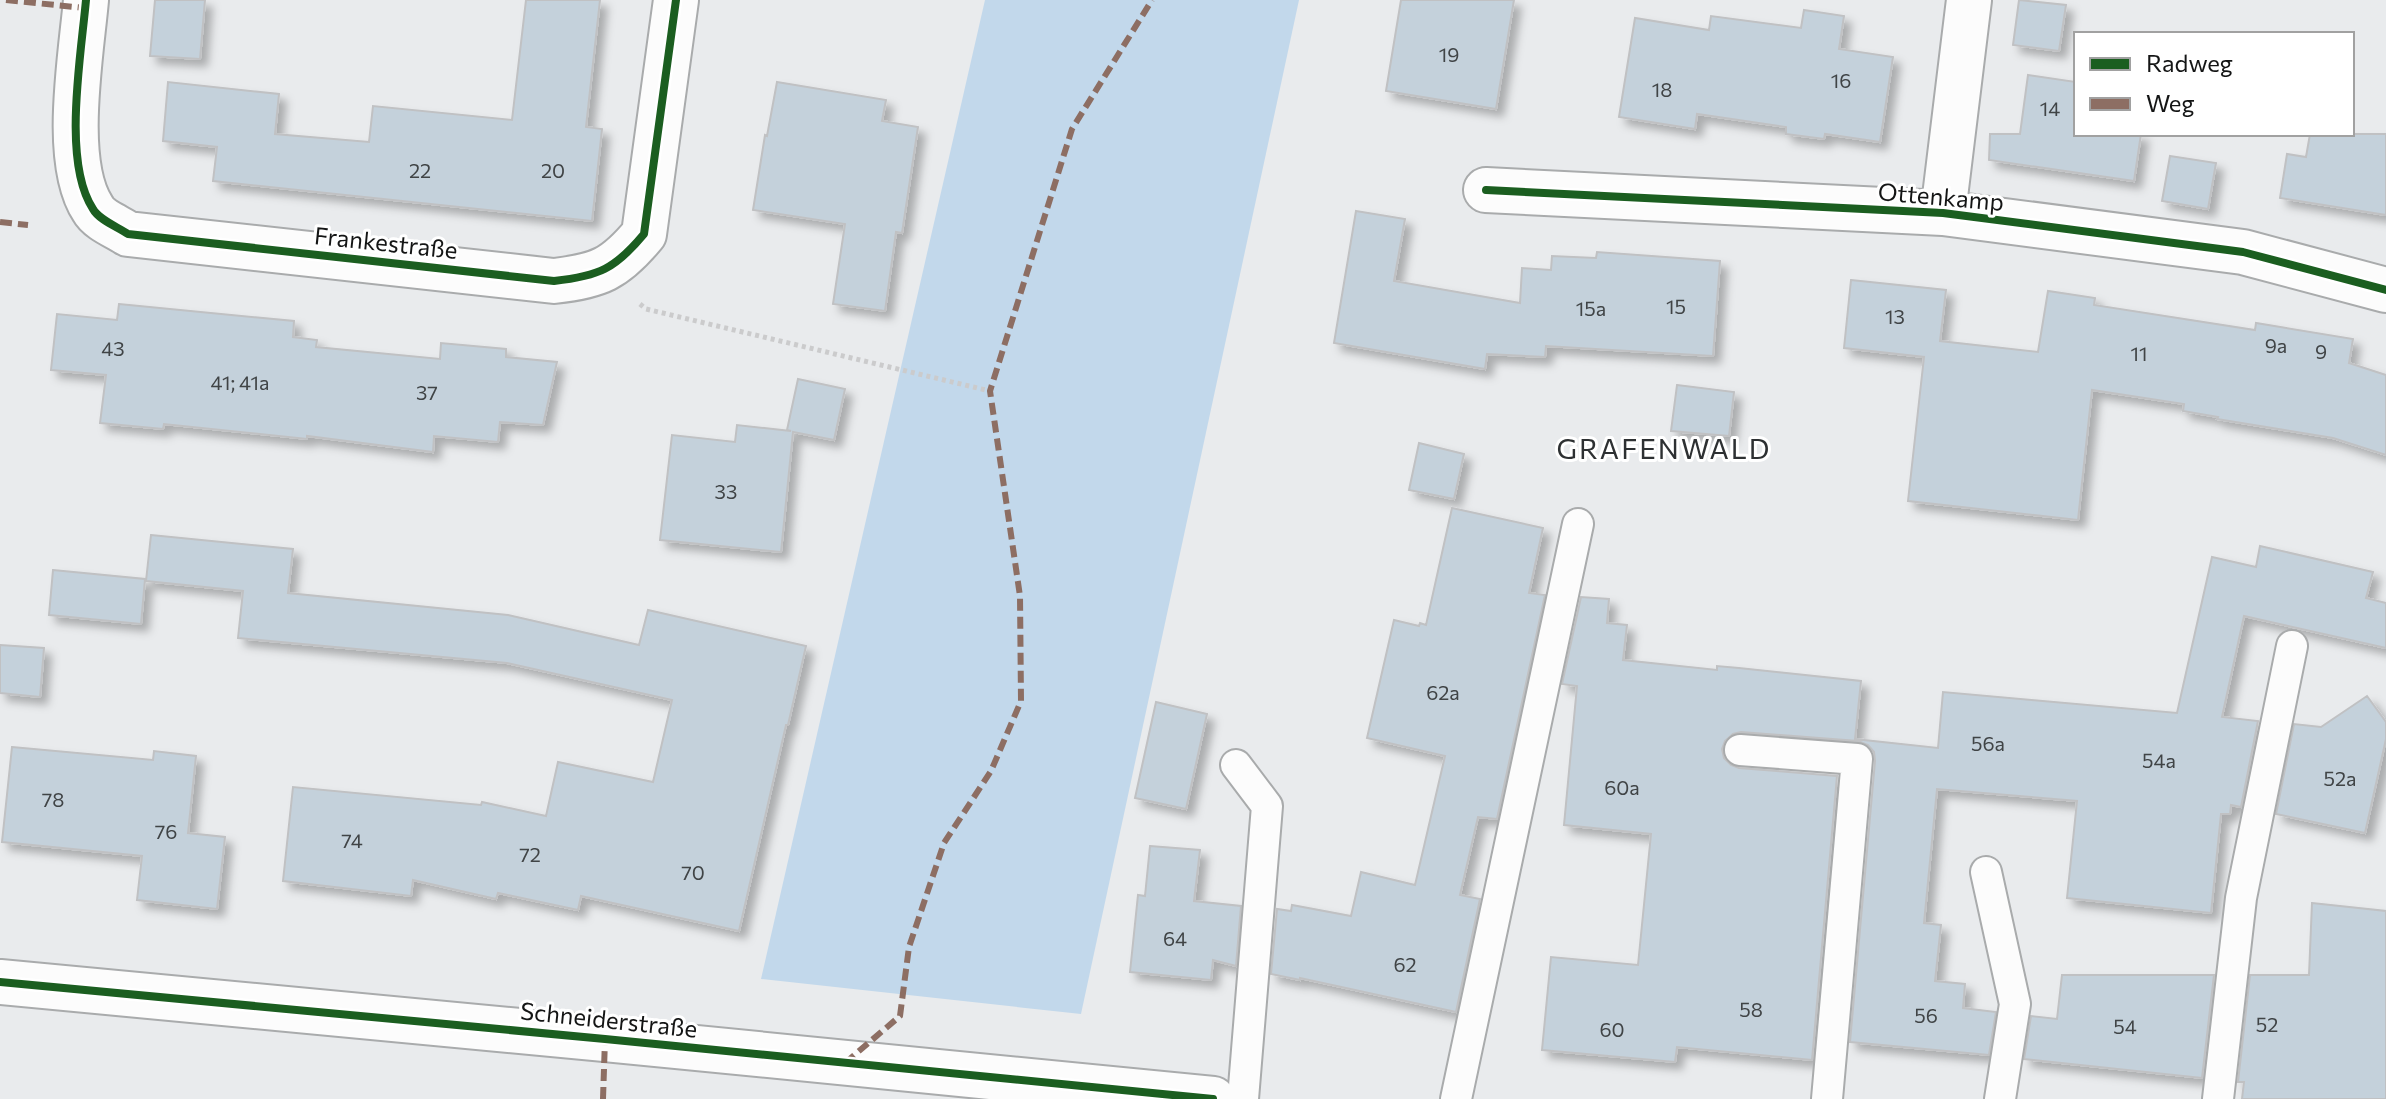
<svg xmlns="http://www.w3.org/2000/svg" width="2386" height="1099" viewBox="0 0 2386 1099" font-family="Commissioner,sans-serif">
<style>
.green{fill:#c2d8eb}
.building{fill:#c4d1db;stroke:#c0c1c3;stroke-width:2;filter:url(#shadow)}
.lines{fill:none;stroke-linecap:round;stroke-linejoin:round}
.service-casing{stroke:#a9abac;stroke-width:34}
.minor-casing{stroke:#a9abac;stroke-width:48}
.tertiary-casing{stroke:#a9abac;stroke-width:48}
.path{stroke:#cbcbcc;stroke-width:5;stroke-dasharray:4 4;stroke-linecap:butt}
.service{stroke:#fcfcfc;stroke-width:30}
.minor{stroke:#fcfcfc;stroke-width:44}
.tertiary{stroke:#fcfcfc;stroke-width:44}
.quiet{stroke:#8d6e63;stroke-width:6;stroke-dasharray:12 6;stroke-linecap:butt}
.cycleway-casing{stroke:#fff;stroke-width:13}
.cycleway{stroke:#1b5e20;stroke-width:8}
.labels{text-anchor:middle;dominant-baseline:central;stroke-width:6;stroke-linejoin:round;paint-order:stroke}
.number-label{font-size:20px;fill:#404446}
.street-label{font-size:24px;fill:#141515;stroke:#fff}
.quarter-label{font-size:28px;letter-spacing:2px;fill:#2d3032;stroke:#fff}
</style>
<defs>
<filter id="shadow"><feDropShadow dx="7" dy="7" stdDeviation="4" flood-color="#0004"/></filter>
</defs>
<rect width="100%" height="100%" fill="#e9ebed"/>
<!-- green -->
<path class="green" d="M 985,0 L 1299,0 L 1081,1014 L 761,979 Z"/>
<!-- building -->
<path class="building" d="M 155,0 L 205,0 L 200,59 L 150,56 Z
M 526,0 L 600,0 L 586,127 L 602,129 L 592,221 L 213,181 L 217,147 L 163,141 L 168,82 L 279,94 L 275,134 L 369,142 L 373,106 L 512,120 Z
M 1401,0 L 1514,0 L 1496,109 L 1386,91 Z
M 2019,0 L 2066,5 L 2059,51 L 2013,45 Z
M 1804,10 L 1844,16 L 1839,49 L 1893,57 L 1880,142 L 1825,134 L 1824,139 L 1786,134 L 1786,127 L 1697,114 L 1695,129 L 1619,117 L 1635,18 L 1709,30 L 1711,16 L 1801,28 Z
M 2028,75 L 2076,82 L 2076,134 L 2141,134 L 2134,181 L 1989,160 L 1990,134 L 2020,134 Z
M 777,82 L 886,100 L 882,121 L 918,127 L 902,233 L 896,232 L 885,311 L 833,304 L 845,224 L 753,210 L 765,135 L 767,136 Z
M 2310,134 L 2386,134 L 2386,215 L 2280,198 L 2287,154 L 2306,157 Z
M 2170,156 L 2216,163 L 2208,209 L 2162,201 Z
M 1356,211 L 1405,219 L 1394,281 L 1520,303 L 1522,268 L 1551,270 L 1552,256 L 1596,258 L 1597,252 L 1720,261 L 1713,356 L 1546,346 L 1545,357 L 1487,354 L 1485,369 L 1334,343 Z
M 1851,280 L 1946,290 L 1940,341 L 2038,352 L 2048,291 L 2095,298 L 2094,305 L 2255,330 L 2256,323 L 2353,339 L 2349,363 L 2386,375 L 2386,455 L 2333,438 L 2217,419 L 2218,417 L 2183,411 L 2184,404 L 2092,390 L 2078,520 L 1908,501 L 1924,357 L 1844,348 Z
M 119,304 L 294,321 L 293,337 L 317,340 L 316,347 L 440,359 L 441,343 L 506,349 L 506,357 L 557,362 L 543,425 L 500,422 L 498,442 L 434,436 L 433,452 L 307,436 L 307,439 L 164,424 L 163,429 L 100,423 L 106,375 L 51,370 L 57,314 L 117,320 Z
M 798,379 L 845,389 L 834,440 L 793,432 L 781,552 L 660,540 L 672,435 L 735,442 L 737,425 L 791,431 L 787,430 Z
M 1677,385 L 1734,392 L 1729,436 L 1671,431 Z
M 1419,443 L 1464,454 L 1454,499 L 1409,490 Z
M 1452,508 L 1543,528 L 1529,593 L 1545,595 L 1497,819 L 1478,817 L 1460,895 L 1480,899 L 1456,1012 L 1300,978 L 1300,980 L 1271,974 L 1277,909 L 1291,911 L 1292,905 L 1351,916 L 1361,872 L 1415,885 L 1445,756 L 1367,738 L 1394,620 L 1419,626 L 1420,623 L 1426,625 Z
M 151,535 L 293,549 L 288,593 L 508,615 L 639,645 L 648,610 L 806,646 L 788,725 L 786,725 L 739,931 L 581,896 L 578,910 L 498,893 L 496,899 L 413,880 L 411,896 L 283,881 L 293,787 L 481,805 L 482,802 L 546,816 L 558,762 L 653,782 L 672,700 L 507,663 L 238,638 L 243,591 L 146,581 Z
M 2260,546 L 2373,572 L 2366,598 L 2386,603 L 2386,648 L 2244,616 L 2222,717 L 2258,721 L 2241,807 L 2231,805 L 2230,814 L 2221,814 L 2211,913 L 2067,898 L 2077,801 L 1937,789 L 1924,923 L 1941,925 L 1935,981 L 1965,984 L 1963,1008 L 1996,1012 L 1989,1055 L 1850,1042 L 1875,761 L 1874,752 L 1868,745 L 1858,741 L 1741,732 L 1733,734 L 1725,741 L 1722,749 L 1724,758 L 1731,765 L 1739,768 L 1837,776 L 1812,1060 L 1677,1047 L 1675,1062 L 1542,1050 L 1551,957 L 1638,965 L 1651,834 L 1564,825 L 1577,686 L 1562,684 L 1581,597 L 1609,599 L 1607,623 L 1627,625 L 1623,660 L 1717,670 L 1717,666 L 1739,668 L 1861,681 L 1855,739 L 1938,748 L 1943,692 L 2177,713 L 2212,557 L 2256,567 Z
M 53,570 L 145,579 L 141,624 L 49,615 Z
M 0,645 L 44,648 L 40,697 L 0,693 Z
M 2367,696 L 2386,722 L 2386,739 L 2365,833 L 2276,814 L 2294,724 L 2321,727 Z
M 1156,702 L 1207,714 L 1186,809 L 1135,798 Z
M 12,747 L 153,760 L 154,751 L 196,756 L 188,833 L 225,837 L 217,909 L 137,900 L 142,856 L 2,842 Z
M 1150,846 L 1200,850 L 1194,901 L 1241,906 L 1236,966 L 1213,960 L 1211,980 L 1130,972 L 1138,895 L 1145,896 Z
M 2312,903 L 2386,911 L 2386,1099 L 2242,1099 L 2244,1082 L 2238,1082 L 2250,975 L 2309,975 Z
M 2062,975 L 2214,975 L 2202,1078 L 2024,1059 L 2031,1016 L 2057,1019 Z"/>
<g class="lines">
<!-- service casing -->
<g class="service-casing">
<path id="service" d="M 1740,750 L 1857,759 L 1827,1099
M 1236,765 L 1267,806 L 1243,1099
M 1986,872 L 2015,1004 L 2000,1099
M 1456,1099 L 1578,524
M 2218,1099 L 2241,898 L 2292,646"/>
</g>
<!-- minor casing -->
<g class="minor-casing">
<path id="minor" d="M 86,0 C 81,56 62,162 93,209 C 99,220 118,227 128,234 L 554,281 C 599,276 615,269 644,234 L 676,0
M 1486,190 L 1943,213 L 2243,252 L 2386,290
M 1943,213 L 1969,0"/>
</g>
<!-- tertiary casing -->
<g class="tertiary-casing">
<path id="tertiary" d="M 0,982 L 605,1039 L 1213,1099"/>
</g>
<!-- path -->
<path class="path" d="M 640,304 L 646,309 L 990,391"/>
<!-- service -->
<use href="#service" class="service"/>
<!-- minor -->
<use href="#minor" class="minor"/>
<!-- tertiary -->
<use href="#tertiary" class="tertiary"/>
<!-- quiet -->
<path class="quiet" d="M 6,0 L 85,8
M 0,222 L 28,225
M 845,1063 L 900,1016 L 909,947 L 944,843 L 991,771 L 1021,701 L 1020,596 L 990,391 L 1072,129 L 1152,0
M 603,1099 L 605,1039"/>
<!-- cycleway casing -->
<g class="cycleway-casing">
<path id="cycleway" d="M 86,0 C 81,56 62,162 93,209 C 99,220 118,227 128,234 L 554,281 C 599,276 615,269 644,234 L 676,0
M 1486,190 L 1943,213 L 2243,252 L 2386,290
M 0,982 L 605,1039 L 1213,1099"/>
</g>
<!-- cycleway -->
<use href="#cycleway" class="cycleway"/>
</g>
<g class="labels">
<!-- number labels -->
<g class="number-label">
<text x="1449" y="54">19</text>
<text x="1841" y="80">16</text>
<text x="1662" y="89">18</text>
<text x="2050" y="108">14</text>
<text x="420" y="170">22</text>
<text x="553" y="170">20</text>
<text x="1676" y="306">15</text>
<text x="1591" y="308">15a</text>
<text x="1895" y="316">13</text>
<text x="2276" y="345">9a</text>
<text x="113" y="348">43</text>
<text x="2321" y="351">9</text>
<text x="2139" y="353">11</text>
<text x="240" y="382">41; 41a</text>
<text x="427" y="392">37</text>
<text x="726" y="491">33</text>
<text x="1443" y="692">62a</text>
<text x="1988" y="743">56a</text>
<text x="2159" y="760">54a</text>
<text x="2340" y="778">52a</text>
<text x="1622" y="787">60a</text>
<text x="53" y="799">78</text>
<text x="166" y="831">76</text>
<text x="352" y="840">74</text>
<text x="530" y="854">72</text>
<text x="693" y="872">70</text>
<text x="1175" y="938">64</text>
<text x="1405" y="964">62</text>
<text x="1751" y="1009">58</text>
<text x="1926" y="1015">56</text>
<text x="2267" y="1024">52</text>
<text x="2125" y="1026">54</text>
<text x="1612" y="1029">60</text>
</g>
<!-- street labels -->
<g class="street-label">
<text transform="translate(1941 196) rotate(5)">Ottenkamp</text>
<text transform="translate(386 242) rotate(6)">Frankestraße</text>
<text transform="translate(609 1019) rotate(6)">Schneiderstraße</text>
</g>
<!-- quarter labels -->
<g class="quarter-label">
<text x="1664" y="448">GRAFENWALD</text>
</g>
</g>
<!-- legend -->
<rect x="2074" y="32" width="280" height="104" fill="#ffffff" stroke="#a1a1a1" stroke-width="2"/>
<rect x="2090" y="58" width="40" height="12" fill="#1b5e20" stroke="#a1a1a1" stroke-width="2"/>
<text x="2146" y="72" font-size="24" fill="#141515">Radweg</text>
<rect x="2090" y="98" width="40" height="12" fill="#8d6e63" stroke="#a1a1a1" stroke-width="2"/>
<text x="2146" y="112" font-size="24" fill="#141515">Weg</text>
</svg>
